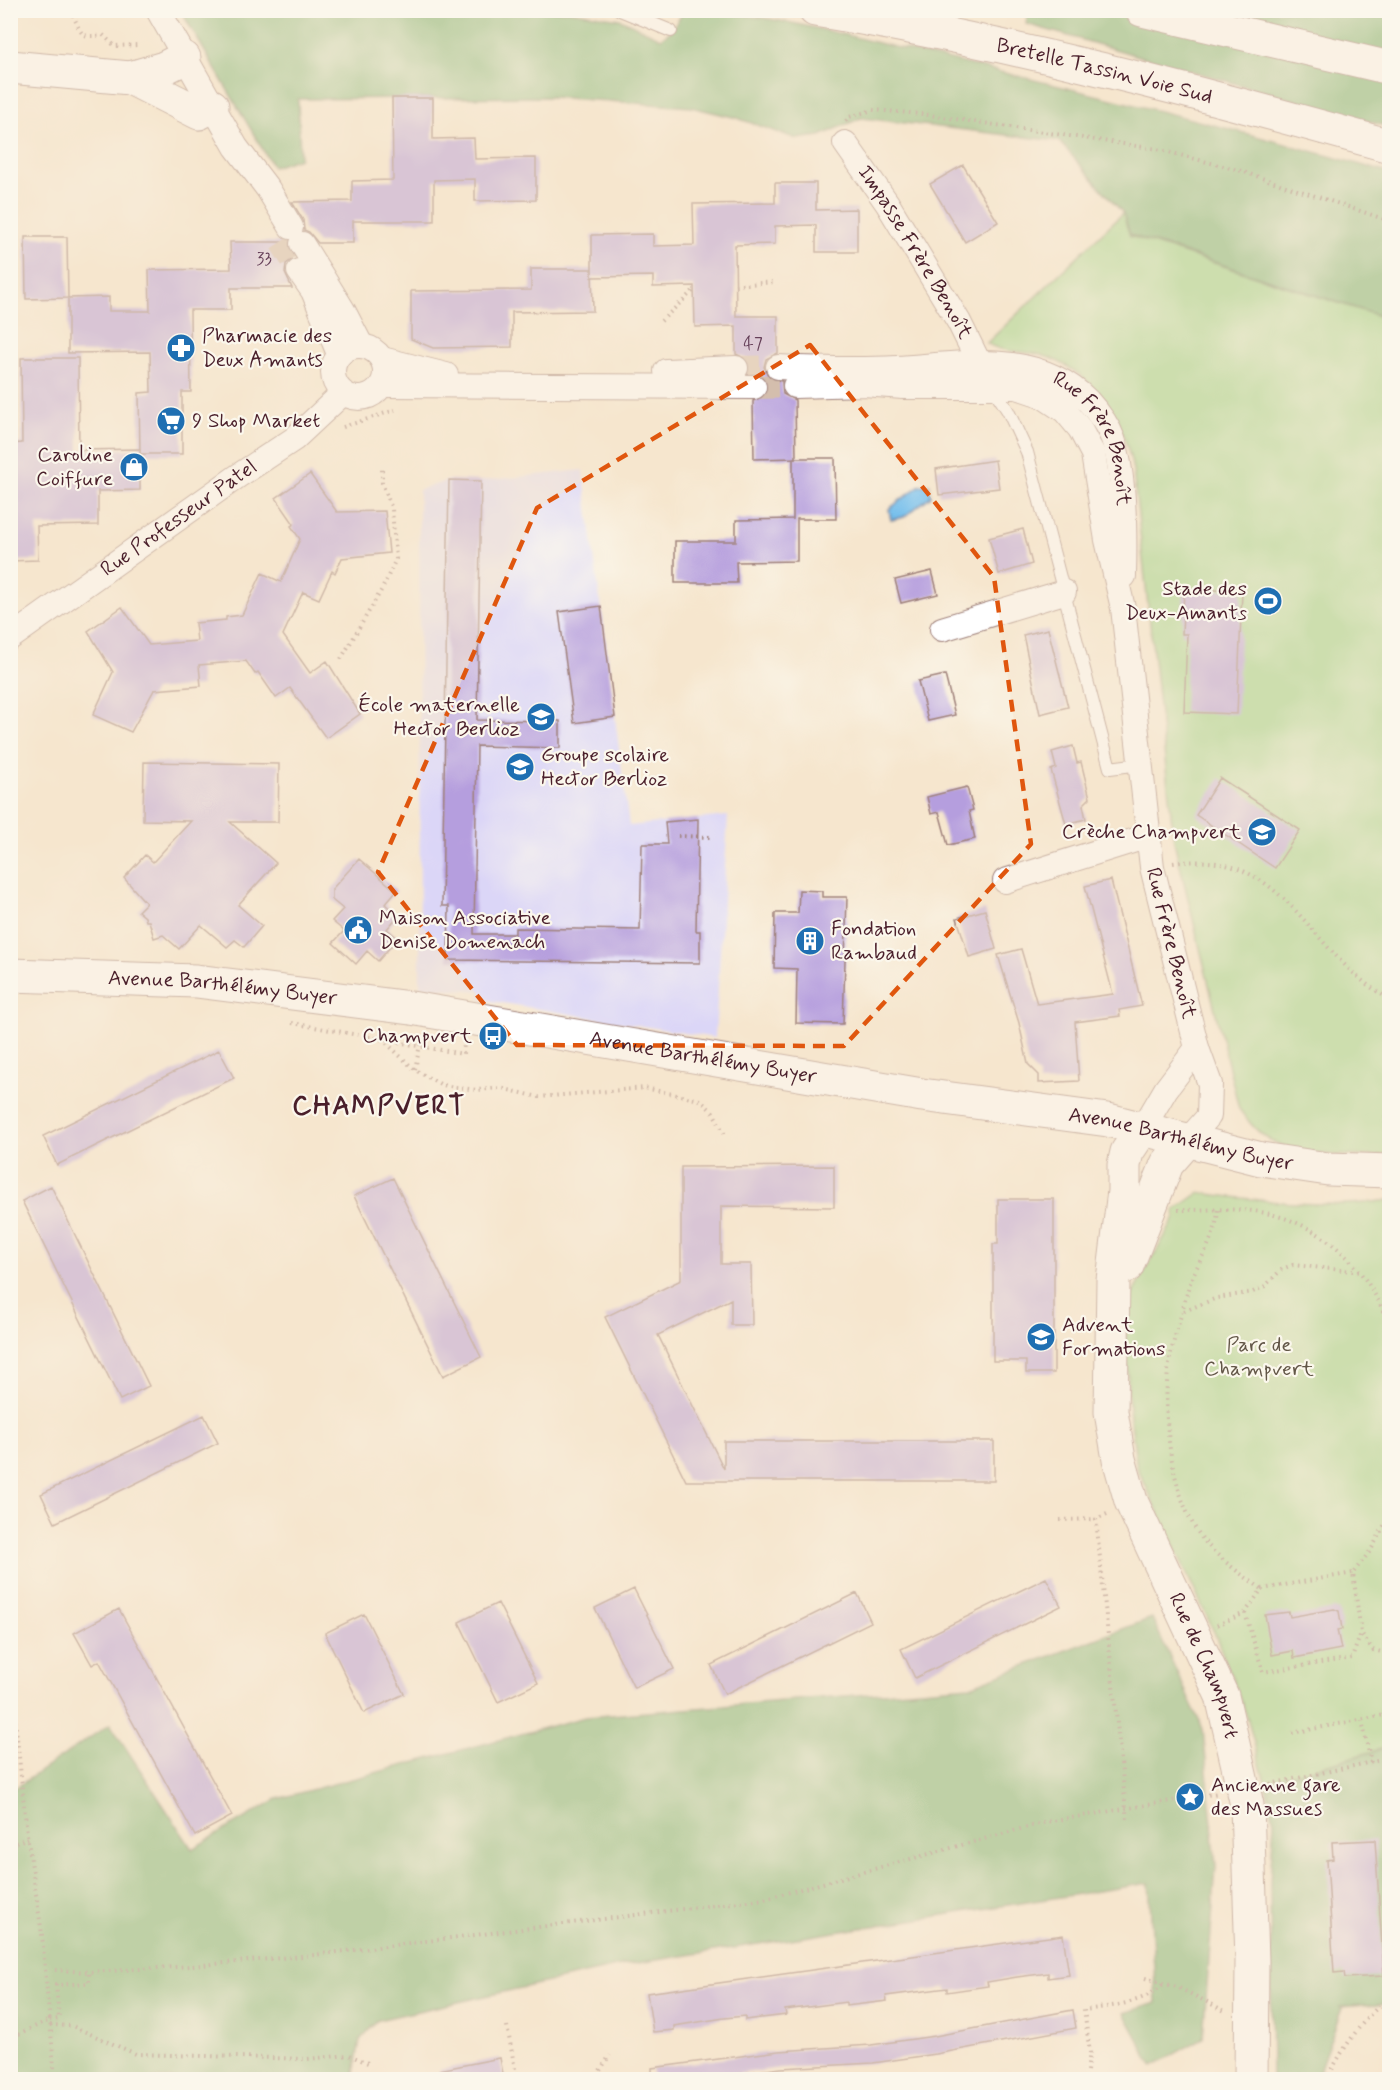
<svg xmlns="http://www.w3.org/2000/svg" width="1400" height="2090" viewBox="0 0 1400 2090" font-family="Mynerve,sans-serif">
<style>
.built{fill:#dbd6f7}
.green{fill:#9bd588;stroke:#727a5a;stroke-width:1.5}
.forest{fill:#7cb674;stroke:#636a50;stroke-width:1.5}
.water{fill:#73beec;stroke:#5e6e8c;stroke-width:1.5}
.building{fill:#b59ede}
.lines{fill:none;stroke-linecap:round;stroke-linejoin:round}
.street-tunnel{stroke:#d4bead;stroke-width:24;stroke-dasharray:24 12;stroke-linecap:butt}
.lane-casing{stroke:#a0827c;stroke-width:14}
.street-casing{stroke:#a0827c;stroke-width:26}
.secondary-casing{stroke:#a0827c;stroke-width:35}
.primary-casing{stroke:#a0827c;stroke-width:35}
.highway-casing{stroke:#a0827c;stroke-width:35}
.path{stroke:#a0827c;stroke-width:4;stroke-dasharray:1.5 4.5;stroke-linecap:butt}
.lane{stroke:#fff;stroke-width:12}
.street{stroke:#fff;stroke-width:24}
.secondary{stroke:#fff;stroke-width:33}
.primary{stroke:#fff;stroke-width:33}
.highway{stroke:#fff;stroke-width:33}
.path-bridge{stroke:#a0827c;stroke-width:4;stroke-dasharray:1.5 4.5;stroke-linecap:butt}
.marked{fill:none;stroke:#e0560e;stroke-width:4.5;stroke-dasharray:12 8;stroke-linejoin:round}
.labels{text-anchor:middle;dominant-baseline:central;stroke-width:4.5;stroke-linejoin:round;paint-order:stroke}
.number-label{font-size:18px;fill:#653f58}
.street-label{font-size:21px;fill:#4a1f2b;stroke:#fbf7ec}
.poi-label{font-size:21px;fill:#4a1f2b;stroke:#fbf7ec;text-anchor:start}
.park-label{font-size:21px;fill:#625647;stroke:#fbf7ec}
.district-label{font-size:27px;font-weight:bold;letter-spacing:1.5px;fill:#4a1f2b;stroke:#fbf7ec}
</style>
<rect width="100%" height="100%" fill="#fbf7ec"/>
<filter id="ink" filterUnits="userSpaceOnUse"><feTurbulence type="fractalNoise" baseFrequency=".0167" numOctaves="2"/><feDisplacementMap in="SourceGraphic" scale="12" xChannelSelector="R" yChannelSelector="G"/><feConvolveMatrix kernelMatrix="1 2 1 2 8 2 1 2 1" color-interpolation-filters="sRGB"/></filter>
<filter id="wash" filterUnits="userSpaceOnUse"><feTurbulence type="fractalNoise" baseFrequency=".008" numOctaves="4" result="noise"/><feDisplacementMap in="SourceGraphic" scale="24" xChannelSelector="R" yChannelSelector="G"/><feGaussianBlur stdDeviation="1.35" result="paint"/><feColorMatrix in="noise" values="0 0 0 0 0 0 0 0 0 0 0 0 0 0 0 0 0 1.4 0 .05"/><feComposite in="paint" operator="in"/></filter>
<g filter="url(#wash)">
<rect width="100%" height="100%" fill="#f6e6ce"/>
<!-- built -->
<path class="built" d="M 583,470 L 629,826 L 728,816 L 715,1038 L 479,999 L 480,991 L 420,987 L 419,490 L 449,480 L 481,481 Z"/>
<!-- green -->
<path class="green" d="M 1123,213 L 1130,236 L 1389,319 L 1389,1155 C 1359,1157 1300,1156 1273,1142 C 1258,1134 1249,1122 1239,1109 L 1174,841 L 1133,470 C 1123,418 1094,371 1041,355 C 1024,350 1002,354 987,343 Z
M 1199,1193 C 1260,1200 1328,1210 1389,1200 L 1389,1747 L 1265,1782 L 1246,1714 L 1215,1634 L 1137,1467 L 1129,1408 L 1126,1338 L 1129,1300 L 1175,1218 L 1175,1210 Z"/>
<!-- forest -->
<path class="forest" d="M 1028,10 L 1389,11 L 1389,127 L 1026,24 Z
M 181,11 L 570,11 L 620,19 L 661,38 L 671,31 L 684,11 C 767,11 849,37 929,55 C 1083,91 1237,129 1389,173 L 1389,319 L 1130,235 L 1123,213 L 1059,141 L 861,118 L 820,136 L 797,139 L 737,118 L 691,107 L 551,97 L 298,99 L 300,158 L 273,167 Z
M 1152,1618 L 1203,1729 L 1216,1866 L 1203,2038 L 1153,2066 L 1124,2013 L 1156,2003 L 1149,1883 L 625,1965 L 378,2020 L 360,2040 L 353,2079 L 11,2079 L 11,1791 L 110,1724 L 192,1849 L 277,1799 L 585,1717 L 970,1686 Z
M 1389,1747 L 1389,2003 L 1340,2007 L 1342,2008 L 1316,2079 L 1272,2079 L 1270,1882 L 1274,1821 L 1265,1782 Z"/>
<!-- water -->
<path class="water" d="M 930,484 L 931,496 L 904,517 L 891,520 L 889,509 L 919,486 Z"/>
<g id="blocks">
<!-- building -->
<path class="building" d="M 392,98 L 433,98 L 433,139 L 474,138 L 475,159 L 536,158 L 536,200 L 475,201 L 475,179 L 434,180 L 434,221 L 353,221 L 353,243 L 318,243 L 309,232 L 304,230 L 303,220 L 292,202 L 352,201 L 352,181 L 393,180 Z
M 963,165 L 998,222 L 965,242 L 930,184 Z
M 775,183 L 816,183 L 816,210 L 857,209 L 857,252 L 816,252 L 816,225 L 775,226 L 775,244 L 735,245 L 736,316 L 778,316 L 778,353 L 766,359 L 764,367 L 770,379 L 782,381 L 783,394 L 795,400 L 796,458 L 754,459 L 753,401 L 766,395 L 768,386 L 762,375 L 749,373 L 748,360 L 736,354 L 736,326 L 695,327 L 694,286 L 653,287 L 653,276 L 592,277 L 592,235 L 653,234 L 653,246 L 694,245 L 693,204 L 775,203 Z
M 25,237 L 67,237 L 68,298 L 26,299 Z
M 230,242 L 288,242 L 292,259 L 286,264 L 285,273 L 292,288 L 231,288 L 231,310 L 190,310 L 191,392 L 182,392 L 182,454 L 140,454 L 139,393 L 151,392 L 150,352 L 68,353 L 68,298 L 109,297 L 109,311 L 150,311 L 149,270 L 231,269 Z
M 531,269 L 592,269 L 593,311 L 512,312 L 512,347 L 433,348 L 411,339 L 411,291 L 531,290 Z
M 21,358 L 78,358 L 79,450 L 140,449 L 140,490 L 98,491 L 98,525 L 37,526 L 38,560 L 10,561 L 10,444 L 22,443 Z
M 793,458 L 835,458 L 836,519 L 797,519 L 797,561 L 736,562 L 737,583 L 675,583 L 675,541 L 736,541 L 736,520 L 793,519 Z
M 995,460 L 999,488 L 939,495 L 936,469 Z
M 310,474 L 337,512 L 385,511 L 389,553 L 342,558 L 335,573 L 332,571 L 319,599 L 303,592 L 283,635 L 310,673 L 327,661 L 360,714 L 326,738 L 290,688 L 276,698 L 258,672 L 255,674 L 246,661 L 199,665 L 201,686 L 154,690 L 131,732 L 93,715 L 113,672 L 88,631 L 122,607 L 149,645 L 197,641 L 195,623 L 226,620 L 226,617 L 242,615 L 262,573 L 281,582 L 300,539 L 291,526 L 294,524 L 276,498 Z
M 449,480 L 481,481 L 477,720 L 560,721 L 560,748 L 477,746 L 474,934 L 515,934 L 515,928 L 640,930 L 642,844 L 667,844 L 665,822 L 698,819 L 696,931 L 700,931 L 700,963 L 448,960 L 449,906 L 442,906 Z
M 1023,529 L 1032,564 L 999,574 L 989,538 Z
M 932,571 L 938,594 L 901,603 L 895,580 Z
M 1184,589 L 1242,591 L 1237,714 L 1184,712 L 1187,634 L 1182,634 Z
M 601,606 L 615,717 L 574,723 L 559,612 Z
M 1048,629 L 1068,707 L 1040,714 L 1023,635 Z
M 945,675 L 955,715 L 928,721 L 918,681 Z
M 1073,746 L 1077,763 L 1081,762 L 1090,798 L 1083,805 L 1086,819 L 1066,824 L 1051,770 L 1056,768 L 1052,752 Z
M 144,762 L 279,764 L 278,822 L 230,822 L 276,863 L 238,905 L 262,926 L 244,947 L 235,940 L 227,947 L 201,925 L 179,949 L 163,935 L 154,938 L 149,921 L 146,921 L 145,917 L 138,911 L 146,903 L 124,878 L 145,855 L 153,862 L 191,821 L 143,820 Z
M 1220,778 L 1300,830 L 1275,868 L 1196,815 Z
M 967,787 L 973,810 L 969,811 L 975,839 L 948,845 L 939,812 L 931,814 L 927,797 Z
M 359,859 L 396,891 L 385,904 L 398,916 L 387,929 L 398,938 L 378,961 L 367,951 L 356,964 L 333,943 L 344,931 L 332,921 L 343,909 L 332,900 L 332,889 Z
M 1111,880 L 1142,1006 L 1119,1010 L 1120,1016 L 1075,1022 L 1079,1081 L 1039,1083 L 1039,1075 L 1028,1064 L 1019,1023 L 998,955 L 1021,949 L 1037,1004 L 1113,994 L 1085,886 Z
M 799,890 L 822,891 L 822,897 L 847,897 L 843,1024 L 796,1023 L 797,969 L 774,968 L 775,913 L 798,913 Z
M 985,910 L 996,949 L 969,957 L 957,918 Z
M 219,1050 L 234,1078 L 57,1165 L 43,1136 Z
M 834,1166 L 834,1207 L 721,1206 L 721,1264 L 751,1264 L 752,1325 L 731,1325 L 731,1299 L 658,1335 L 724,1469 L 724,1441 L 994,1441 L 994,1481 L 686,1481 L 605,1317 L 681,1280 L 681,1167 Z
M 393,1178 L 481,1357 L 443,1376 L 354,1196 Z
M 51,1186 L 149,1386 L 120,1400 L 22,1201 Z
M 998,1199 L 1054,1199 L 1054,1373 L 1026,1373 L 1026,1361 L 993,1361 L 993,1244 L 998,1244 Z
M 204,1415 L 218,1443 L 55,1523 L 41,1494 Z
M 1046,1578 L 1061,1606 L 915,1678 L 901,1649 Z
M 634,1589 L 674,1669 L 634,1688 L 595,1608 Z
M 857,1593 L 871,1622 L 725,1694 L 711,1665 Z
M 498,1603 L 538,1683 L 498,1702 L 459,1622 Z
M 119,1609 L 232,1816 L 195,1836 L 99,1661 L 92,1665 L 74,1633 Z
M 1334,1609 L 1339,1611 L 1342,1629 L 1337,1630 L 1341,1649 L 1294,1658 L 1293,1651 L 1272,1655 L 1265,1615 L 1289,1612 L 1290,1617 Z
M 364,1614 L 404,1694 L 364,1713 L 325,1633 Z
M 1375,1840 L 1384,1976 L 1345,1978 L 1344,1972 L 1334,1973 L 1327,1860 L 1333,1859 L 1332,1842 Z
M 1063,1935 L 1069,1975 L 1048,1978 L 1048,1973 L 1017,1977 L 987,1982 L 988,1986 L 947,1992 L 947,1988 L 886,1996 L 887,2001 L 846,2006 L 846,2002 L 785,2010 L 786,2015 L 745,2020 L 745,2016 L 724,2018 L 674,2026 L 674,2030 L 653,2032 L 647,1993 Z
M 1073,2010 L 1076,2028 L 936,2054 L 873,2063 L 781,2068 L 701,2079 L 652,2079 L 652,2068 L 779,2051 L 871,2045 L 935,2036 Z
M 500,2058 L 504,2079 L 440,2079 L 439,2070 Z"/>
</g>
</g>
<g filter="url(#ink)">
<use href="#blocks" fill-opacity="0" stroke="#a0827c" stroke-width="1.5"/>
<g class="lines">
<!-- street-tunnel -->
<path class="street-tunnel" d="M 281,242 L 292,259
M 736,368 L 778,367
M 754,387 L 795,386"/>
<!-- lane casing -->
<g class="lane-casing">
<path id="lane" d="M 620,10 L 671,31
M 1380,10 L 1390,13
M 992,386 L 1008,411 L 1027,452 L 1110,768 L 1140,764"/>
</g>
<!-- street casing -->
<g class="street-casing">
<g id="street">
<path d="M 158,10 L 236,147 L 268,189 L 291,227"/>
<path id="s1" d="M 845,143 L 887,203 L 959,322 L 986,377"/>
<path d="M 302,244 L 343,310 L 361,345"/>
<path d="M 299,271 L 313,291 L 339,354"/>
<circle cx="359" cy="372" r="26"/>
<path d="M 382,359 L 446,375"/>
<path id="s2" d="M 778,367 C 818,369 858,370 897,368 C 963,364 1037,349 1088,401 C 1098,412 1108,425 1113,439 C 1125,474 1125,538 1124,576"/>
<path d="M 666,371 L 736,368"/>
<path d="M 382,385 L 754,387"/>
<path id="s3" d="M 795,386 L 864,384 L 903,387 L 1017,387 L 1041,395 L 1065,411 L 1080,429 L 1093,454 L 1107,540 L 1123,608 L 1152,867 L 1197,1048 L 1210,1084 L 1209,1116 L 1188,1140"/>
<path d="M 942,629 L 1064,592"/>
<path id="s4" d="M 10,638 L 238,476 L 294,439 L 343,393"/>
<path d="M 1005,881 L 1148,836"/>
<path d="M 1143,1128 L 1166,1089 L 1197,1048"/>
</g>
</g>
<!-- secondary casing -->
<g class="secondary-casing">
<g id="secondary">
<path id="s5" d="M 1143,1128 L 1127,1152 L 1124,1165 L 1124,1191 L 1113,1280 L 1111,1412 L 1119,1459 L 1131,1501 L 1222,1696 L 1247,1805 L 1252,1961 L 1251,2080"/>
<path d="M 1127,1266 L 1167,1164 L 1188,1140"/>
</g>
</g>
<!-- primary casing -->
<g class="primary-casing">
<g id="primary">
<path d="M 1142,10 L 1390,68"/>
<path d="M 10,67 L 130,78 L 199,113 L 212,106"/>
<path d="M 130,78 L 164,68 L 184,58"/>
<path id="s6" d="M 10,975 L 196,981 L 411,1008 L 922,1095 L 1108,1120 L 1261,1159 L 1328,1169 L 1390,1171"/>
</g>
</g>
<!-- highway casing -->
<g class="highway-casing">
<g id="highway">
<path id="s7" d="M 815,10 C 1009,42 1201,93 1390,146"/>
</g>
</g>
<!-- path -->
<path class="path" d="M 73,15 C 82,35 80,38 103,35 L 115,46 L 139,45
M 846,121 L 849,117 L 873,110 L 922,114 L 1157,149 L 1238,170 L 1390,221
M 735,285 L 775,282
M 661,321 L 694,290
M 343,427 L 395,410
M 341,659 L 382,589 L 396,559 L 392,509 L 382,483 L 382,466
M 678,836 L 711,837
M 1173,863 C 1289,847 1306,955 1390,999
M 292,1023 L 463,1054 L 464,1043
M 382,1039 L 415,1070 L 442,1085 L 477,1090 L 500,1088 L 539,1097 L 645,1088 L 700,1100 L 713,1112 L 725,1135
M 415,1069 L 420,1045
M 1178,1210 C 1208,1210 1241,1207 1270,1214 C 1329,1228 1371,1272 1390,1329
M 1218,1210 C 1216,1241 1197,1260 1188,1289 C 1182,1314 1173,1339 1169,1364 C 1161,1415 1171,1503 1206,1543 C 1222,1561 1242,1575 1262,1589
M 1184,1311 L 1217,1298 L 1253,1292 L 1265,1286 L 1282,1269 L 1293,1265 L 1362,1272
M 1107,1514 L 1096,1519 L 1127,1820
M 1390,1515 L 1371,1550 L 1353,1573 L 1361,1633 L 1373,1650 L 1390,1654
M 1060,1520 L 1096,1519
M 1245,1613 L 1263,1672 L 1352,1658 L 1361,1633
M 1217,1625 L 1245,1613 L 1262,1589 L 1353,1573
M 10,1704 L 15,1718 L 27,1834 L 42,1934
M 1362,1720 L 1371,1763
M 1292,1733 L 1390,1714
M 1270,1784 L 1390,1758
M 10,1845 L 28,1838
M 55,1970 L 89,1972 L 192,1966 L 314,1955 L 764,1899 L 1046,1822 L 1218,1793
M 1145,1978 L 1177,1987 L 1225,2011
M 50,2025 L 72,2026 L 136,2054 L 307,2059 L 349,2055 L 368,2063
M 507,2026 L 517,2080
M 10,2043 L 20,2033 L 50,2020 L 48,2003
M 1087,2071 L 1090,2053 L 1084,2010 C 1111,2006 1146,2004 1165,1982
M 55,2080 L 50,2020 L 59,2019 L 56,1985 L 89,1983 L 89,1972
M 605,2080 L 599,2072 L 610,2055
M 772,2080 L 786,2073 L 791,2080
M 1327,2080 C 1337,2057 1367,2010 1390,1999"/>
<!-- lane -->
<use href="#lane" class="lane"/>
<!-- street -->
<use href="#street" class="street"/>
<!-- secondary -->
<use href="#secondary" class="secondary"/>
<!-- primary -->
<use href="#primary" class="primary"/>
<!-- highway -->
<use href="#highway" class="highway"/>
<!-- path-bridge -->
<path class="path-bridge" d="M 42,1934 L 48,2003"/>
</g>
</g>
<!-- marked area -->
<path d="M0 0H1400V2090H0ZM 810,345 L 994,577 L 1031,844 L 844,1046 L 517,1045 L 378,872 L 537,508 Z" fill="#f6e6ce" fill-opacity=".55" fill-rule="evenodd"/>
<path class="marked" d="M 810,345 L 994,577 L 1031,844 L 844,1046 L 517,1045 L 378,872 L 537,508 Z"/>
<!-- icons -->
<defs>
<g id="pharmacy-disc" transform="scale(1.5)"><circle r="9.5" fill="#1f6fb2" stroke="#fbf7ec"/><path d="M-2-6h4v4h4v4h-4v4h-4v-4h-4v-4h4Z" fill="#fff"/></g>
<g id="supermarket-disc" transform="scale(1.5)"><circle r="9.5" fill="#1f6fb2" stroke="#fbf7ec"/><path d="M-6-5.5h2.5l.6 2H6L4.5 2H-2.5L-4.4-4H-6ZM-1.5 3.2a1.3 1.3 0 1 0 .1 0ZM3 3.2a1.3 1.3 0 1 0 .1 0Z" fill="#fff"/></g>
<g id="shop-disc" transform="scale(1.5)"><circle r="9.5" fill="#1f6fb2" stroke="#fbf7ec"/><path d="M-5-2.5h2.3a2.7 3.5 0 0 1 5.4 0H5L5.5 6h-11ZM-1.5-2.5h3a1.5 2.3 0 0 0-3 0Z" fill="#fff"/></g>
<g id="stadium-disc" transform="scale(1.5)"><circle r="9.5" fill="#1f6fb2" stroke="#fbf7ec"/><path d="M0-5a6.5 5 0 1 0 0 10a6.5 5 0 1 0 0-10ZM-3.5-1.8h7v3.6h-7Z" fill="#fff"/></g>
<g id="school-disc" transform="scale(1.5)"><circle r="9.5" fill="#1f6fb2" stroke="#fbf7ec"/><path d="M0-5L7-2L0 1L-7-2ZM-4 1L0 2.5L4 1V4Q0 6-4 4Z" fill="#fff"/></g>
<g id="civic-disc" transform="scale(1.5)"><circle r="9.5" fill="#1f6fb2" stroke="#fbf7ec"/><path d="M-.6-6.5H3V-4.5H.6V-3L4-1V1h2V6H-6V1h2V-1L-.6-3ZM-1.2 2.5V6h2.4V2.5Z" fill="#fff"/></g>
<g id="building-disc" transform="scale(1.5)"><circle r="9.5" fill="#1f6fb2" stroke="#fbf7ec"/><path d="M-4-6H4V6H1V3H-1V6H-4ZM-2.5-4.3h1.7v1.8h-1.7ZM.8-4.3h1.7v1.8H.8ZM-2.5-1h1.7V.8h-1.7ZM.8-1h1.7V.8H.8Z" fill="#fff"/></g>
<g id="bus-disc" transform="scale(1.5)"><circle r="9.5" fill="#1f6fb2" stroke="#fbf7ec"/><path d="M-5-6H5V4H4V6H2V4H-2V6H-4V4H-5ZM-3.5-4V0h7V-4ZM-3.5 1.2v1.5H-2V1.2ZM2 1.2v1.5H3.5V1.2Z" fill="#fff"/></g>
<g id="sight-disc" transform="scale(1.5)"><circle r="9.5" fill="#1f6fb2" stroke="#fbf7ec"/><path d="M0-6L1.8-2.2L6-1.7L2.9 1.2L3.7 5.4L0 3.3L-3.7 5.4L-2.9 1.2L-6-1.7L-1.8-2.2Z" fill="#fff"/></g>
</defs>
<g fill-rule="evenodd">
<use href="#pharmacy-disc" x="181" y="348"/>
<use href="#supermarket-disc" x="171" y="421"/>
<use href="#shop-disc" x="134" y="467"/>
<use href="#stadium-disc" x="1268" y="601"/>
<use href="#school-disc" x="541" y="717"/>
<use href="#school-disc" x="520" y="767"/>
<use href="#school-disc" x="1262" y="832"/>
<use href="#civic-disc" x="358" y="930"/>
<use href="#building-disc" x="810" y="941"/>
<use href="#bus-disc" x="493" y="1036"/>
<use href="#school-disc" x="1041" y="1337"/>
<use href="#sight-disc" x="1190" y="1797"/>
</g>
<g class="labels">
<!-- number labels -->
<g class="number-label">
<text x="264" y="259">33</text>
<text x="753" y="344">47</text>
</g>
<!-- street labels -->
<g class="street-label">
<text stroke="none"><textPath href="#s7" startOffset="296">Bretelle Tassin Voie Sud</textPath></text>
<text stroke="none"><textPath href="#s1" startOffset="130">Impasse Frère Benoît</textPath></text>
<text stroke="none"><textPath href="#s2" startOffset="356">Rue Frère Benoît</textPath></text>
<text stroke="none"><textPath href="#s4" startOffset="207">Rue Professeur Patel</textPath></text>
<text stroke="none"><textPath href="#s3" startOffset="824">Rue Frère Benoît</textPath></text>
<text stroke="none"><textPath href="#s6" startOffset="213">Avenue Barthélémy Buyer</textPath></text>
<text stroke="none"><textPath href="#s6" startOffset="699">Avenue Barthélémy Buyer</textPath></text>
<text stroke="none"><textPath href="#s6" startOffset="1184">Avenue Barthélémy Buyer</textPath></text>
<text stroke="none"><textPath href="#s5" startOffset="562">Rue de Champvert</textPath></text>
</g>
<!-- poi labels -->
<g class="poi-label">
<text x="202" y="336">Pharmacie des<tspan x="202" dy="24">Deux Amants</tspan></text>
<text x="192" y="421">9 Shop Market</text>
<text x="113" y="455" text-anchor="end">Caroline<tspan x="113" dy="24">Coiffure</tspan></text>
<text x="1247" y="589" text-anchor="end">Stade des<tspan x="1247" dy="24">Deux-Amants</tspan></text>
<text x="520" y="705" text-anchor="end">École maternelle<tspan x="520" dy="24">Hector Berlioz</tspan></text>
<text x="541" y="755">Groupe scolaire<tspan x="541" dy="24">Hector Berlioz</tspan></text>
<text x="1241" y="832" text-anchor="end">Crèche Champvert</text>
<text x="379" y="918">Maison Associative<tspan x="379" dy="24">Denise Domenach</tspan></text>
<text x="831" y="929">Fondation<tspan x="831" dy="24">Rambaud</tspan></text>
<text x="472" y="1036" text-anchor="end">Champvert</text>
<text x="1062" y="1325">Advent<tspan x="1062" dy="24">Formations</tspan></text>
<text x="1211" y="1785">Ancienne gare<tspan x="1211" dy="24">des Massues</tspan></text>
</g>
<!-- park labels -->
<g class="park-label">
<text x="1259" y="1345">Parc de<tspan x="1259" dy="24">Champvert</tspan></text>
</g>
<!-- district labels -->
<g class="district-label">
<text x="379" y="1106">CHAMPVERT</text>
</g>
</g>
<!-- margin -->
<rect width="1400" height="2090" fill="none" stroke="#fbf7ec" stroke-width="36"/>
</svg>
